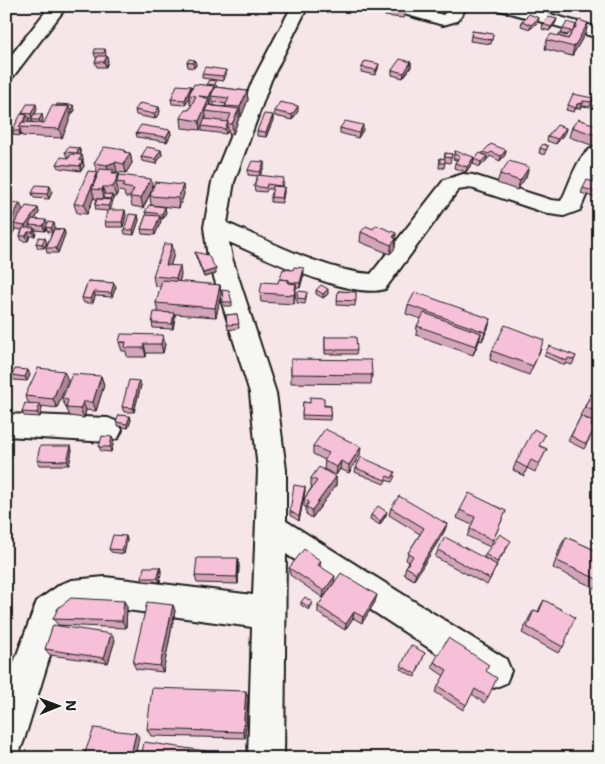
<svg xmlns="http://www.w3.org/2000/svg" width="605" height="764" viewBox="0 0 605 764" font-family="'Shantell Sans',sans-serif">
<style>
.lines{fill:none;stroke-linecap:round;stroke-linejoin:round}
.minor-casing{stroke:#1c1c1c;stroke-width:4}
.minor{fill:#f6f6f2;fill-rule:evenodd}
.wall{fill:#d4a5ba;stroke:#1c1c1c;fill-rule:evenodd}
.shaded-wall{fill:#ac8697;stroke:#1c1c1c}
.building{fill:#f6c0d8;stroke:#1c1c1c}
</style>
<rect width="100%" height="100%" fill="#f6e6ea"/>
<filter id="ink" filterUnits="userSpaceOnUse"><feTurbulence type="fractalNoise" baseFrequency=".02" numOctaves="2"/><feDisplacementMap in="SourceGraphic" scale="10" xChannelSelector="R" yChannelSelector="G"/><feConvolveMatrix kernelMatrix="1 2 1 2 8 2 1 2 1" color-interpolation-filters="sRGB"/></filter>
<g filter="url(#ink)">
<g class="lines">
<!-- minor casing -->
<g class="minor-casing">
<path id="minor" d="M 50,6 L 67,6 L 12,78 L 6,79 L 6,62 Z
M 292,6 L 308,6 L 271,80 L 234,182 L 227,223 C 269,241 325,271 371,274 L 444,180 L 463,174 L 473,175 L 551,200 L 561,201 C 571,184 576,151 599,145 L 599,165 L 580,210 L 564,216 L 549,214 L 471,188 L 458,190 L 385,289 C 350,300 264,257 229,242 L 232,258 L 276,393 L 286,470 L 286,521 L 506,659 L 511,671 L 506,683 L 494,688 L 482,683 L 286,554 L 284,758 L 248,758 L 252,627 L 105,607 L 78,610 L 60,623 L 24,740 L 19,753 L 6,758 L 6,684 L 37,601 L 61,584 L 72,580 L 105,577 L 253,595 L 258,470 L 250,393 L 208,258 L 204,227 L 212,182 L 253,80 Z
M 384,6 L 412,6 L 443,15 L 452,6 L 468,6 L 457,21 L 443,25 L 386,9 Z
M 494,6 L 521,6 L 599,28 L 599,38 L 496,9 Z
M 6,414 L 108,418 L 118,422 L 122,430 L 118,438 L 108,442 L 6,436 Z"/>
</g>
<!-- minor -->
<use href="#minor" class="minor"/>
</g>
<!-- wall -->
<path class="wall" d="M 377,6 L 386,6 L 386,8 L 405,13 L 403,18 L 385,16 L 386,9 L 384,13 L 376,12 Z
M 575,6 L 585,6 L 580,12 L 574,10 Z
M 539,18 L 538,22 L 530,29 L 521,26 L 522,21 Z
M 557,19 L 555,24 L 549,31 L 542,29 L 543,24 Z
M 588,23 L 586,32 L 572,56 L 545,49 L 547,40 L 558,36 L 567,36 L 568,35 L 561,34 L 563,29 L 577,25 Z
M 472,31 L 493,34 L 491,44 L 470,41 Z
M 105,49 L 106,54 L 105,56 L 108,61 L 106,67 L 97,67 L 95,62 L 97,58 L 96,58 L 94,53 Z
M 195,60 L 196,65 L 194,68 L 188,67 L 187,62 Z
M 411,62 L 411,67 L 403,78 L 392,75 L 392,70 Z
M 362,67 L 378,69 L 375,75 L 361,72 Z
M 202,74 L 226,75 L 223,81 L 202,78 Z
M 209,80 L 217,86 L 216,87 L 247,91 L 248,100 L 241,117 L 239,117 L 239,118 L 233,134 L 228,133 L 228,130 L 226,134 L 202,131 L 202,126 L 206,120 L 206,116 L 200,130 L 182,128 L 181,118 L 189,110 L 192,105 L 190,105 L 189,97 L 185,105 L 172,104 L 171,99 L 191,86 L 191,90 L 207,85 Z
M 593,98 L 590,107 L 582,106 L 581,108 L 575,109 L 574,112 L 566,110 L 568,105 Z
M 73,105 L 75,110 L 73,113 L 71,113 L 71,116 L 62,138 L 22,136 L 21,134 L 20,136 L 14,135 L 12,131 L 22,114 L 22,113 L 37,109 L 35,114 L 43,119 L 42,123 L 44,123 ZM 29,118 L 32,119 L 32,122 L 28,122 L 29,119 Z
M 159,107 L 160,112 L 155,119 L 136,115 L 135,110 Z
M 274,111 L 298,111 L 292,120 L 275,116 Z
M 273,115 L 273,120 L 266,137 L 257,136 L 257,131 Z
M 599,126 L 599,139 L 594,146 L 569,137 L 572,127 Z
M 340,128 L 363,130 L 358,138 L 340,133 Z
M 566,128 L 565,133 L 556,144 L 547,141 L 548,136 Z
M 170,130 L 171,134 L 167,142 L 137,137 L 136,133 Z
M 548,146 L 544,155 L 539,153 L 540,148 Z
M 79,148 L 81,153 L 80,155 L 82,155 L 84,166 L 81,171 L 59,168 L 57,164 L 69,157 L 67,157 L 65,152 Z
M 161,150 L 162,155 L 156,164 L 142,161 L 141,157 Z
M 506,150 L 505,155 L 500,161 L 490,156 L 488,159 L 487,159 L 486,161 L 480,167 L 473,164 L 474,159 L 482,154 L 483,152 Z
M 455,151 L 473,162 L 466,172 L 454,168 L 455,163 L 457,160 L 453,159 L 454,154 Z
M 126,153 L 130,153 L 132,163 L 126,173 L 117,172 L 114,173 L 119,176 L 153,188 L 184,194 L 179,208 L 151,205 L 150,196 L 151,192 L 143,208 L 132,206 L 130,197 L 125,197 L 124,192 L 119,191 L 118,190 L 116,197 L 113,197 L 113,200 L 110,210 L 126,215 L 123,227 L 106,227 L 105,222 L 107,211 L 96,210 L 95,205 L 103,199 L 95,199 L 94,197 L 87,214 L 77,213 L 74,204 L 97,171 L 94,163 Z
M 445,153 L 452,154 L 450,163 L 445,162 L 444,168 L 439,168 L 440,158 L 444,159 Z
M 264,162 L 264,167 L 260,175 L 284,183 L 282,187 L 284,192 L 282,203 L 271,202 L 271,197 L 273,189 L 267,189 L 266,192 L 255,191 L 254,186 L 258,176 L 248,175 L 248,170 Z
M 500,174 L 526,177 L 517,190 L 497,183 Z
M 599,184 L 599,199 L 581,193 L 583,188 Z
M 52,191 L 49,199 L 34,198 L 32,193 Z
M 6,205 L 23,211 L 38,208 L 39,213 L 35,219 L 48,224 L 54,223 L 55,228 L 55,229 L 64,230 L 65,234 L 58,253 L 47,253 L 46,248 L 52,232 L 48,232 L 46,228 L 45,231 L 35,230 L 36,233 L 35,236 L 30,236 L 28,241 L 22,241 L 20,236 L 22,230 L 15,229 L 6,247 Z
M 145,212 L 166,212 L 163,219 L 160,218 L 161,221 L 155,235 L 142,234 L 141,229 L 146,215 Z
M 138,215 L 139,220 L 134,235 L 125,234 L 124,230 Z
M 373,229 L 396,239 L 395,248 L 390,254 L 360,242 L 361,232 Z
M 36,243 L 47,243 L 44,248 L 38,248 Z
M 195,252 L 216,274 L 204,277 L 196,257 Z
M 174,254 L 170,265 L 181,275 L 179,282 L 220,285 L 221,294 L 216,317 L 175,314 L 175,317 L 173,329 L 153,328 L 152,323 L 158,312 L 156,303 L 161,286 L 155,286 L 153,276 Z
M 304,273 L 300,288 L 296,287 L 294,304 L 261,302 L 260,293 L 278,283 Z
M 88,281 L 114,283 L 116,287 L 112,297 L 95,296 L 93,303 L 84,303 L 82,298 Z
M 222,290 L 232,302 L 232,306 L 224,306 Z
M 316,290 L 328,294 L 323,298 L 316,294 Z
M 338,291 L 356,292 L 355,306 L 337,305 Z
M 307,292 L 305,304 L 297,303 L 297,298 Z
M 408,305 L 491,319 L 488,328 L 482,341 L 479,340 L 473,355 L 416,335 L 417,326 L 421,319 L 406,314 Z
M 237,314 L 239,328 L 228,330 L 226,315 Z
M 325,337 L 357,350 L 356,354 L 325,354 Z
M 119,342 L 165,344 L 163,353 L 146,353 L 146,357 L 127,357 L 126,351 L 122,351 Z
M 541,349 L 529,375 L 490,360 L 492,351 Z
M 546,352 L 576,356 L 572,365 L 566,363 L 565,365 L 544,356 Z
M 291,359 L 372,375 L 371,384 L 291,383 Z
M 12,375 L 30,375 L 27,381 L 14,380 Z
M 101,376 L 104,385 L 96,411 L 86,410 L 84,418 L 70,416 L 62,399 Z
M 68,380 L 57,408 L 41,406 L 42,408 L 40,417 L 24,416 L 22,412 L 29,403 L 25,396 Z
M 141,385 L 134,412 L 124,412 L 122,407 Z
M 591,394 L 599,398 L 599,424 L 583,417 L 591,426 L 595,428 L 584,449 L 568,441 L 581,416 L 580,416 Z
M 303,402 L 331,406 L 330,420 L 302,419 Z
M 130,416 L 131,420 L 128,428 L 118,426 L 116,422 Z
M 114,441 L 111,452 L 101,451 L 99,447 Z
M 313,446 L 360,455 L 349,473 L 340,469 L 336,475 L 324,469 L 325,460 L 313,454 Z
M 540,446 L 547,449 L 535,472 L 527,468 L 524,476 L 513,470 L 516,462 Z
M 72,450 L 69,465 L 39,465 L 37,460 Z
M 356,468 L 395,476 L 392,482 L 386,480 L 384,484 L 355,472 Z
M 336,477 L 336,485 L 312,518 L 306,514 L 306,508 L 304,506 L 304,499 L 312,487 L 311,486 L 311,478 Z
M 305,491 L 299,521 L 290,515 L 290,511 Z
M 391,508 L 447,524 L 444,532 L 414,580 L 404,574 L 406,567 L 409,562 L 406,560 L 408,553 L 420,534 L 389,515 Z
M 460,510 L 506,511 L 490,547 L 467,536 L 472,525 L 457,518 Z
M 371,515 L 386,515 L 380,525 L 370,519 Z
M 126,536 L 127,540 L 124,554 L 111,552 L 109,549 Z
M 566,537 L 599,552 L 599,583 L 595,588 L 553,568 L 561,545 Z
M 509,545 L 496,565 L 497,565 L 487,585 L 435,557 L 438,550 L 491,562 L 484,557 L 485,554 Z
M 321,561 L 320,566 L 334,583 L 375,602 L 362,623 L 353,618 L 345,630 L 318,613 L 318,606 L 334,583 L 323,598 L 290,575 L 289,568 Z
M 239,565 L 238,584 L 197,583 L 195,576 Z
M 160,567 L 161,571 L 160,582 L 143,581 L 142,578 Z
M 544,600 L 563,647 L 558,653 L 522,633 L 530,616 L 534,610 L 538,612 L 540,607 Z
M 124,601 L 127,607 L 126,628 L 58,625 L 53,619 Z
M 301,602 L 312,602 L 312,605 L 309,610 L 301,605 Z
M 173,605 L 175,611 L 163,672 L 136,669 L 133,663 Z
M 115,640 L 108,663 L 50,655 L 45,649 Z
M 425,653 L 415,677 L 400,669 L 401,666 Z
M 434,662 L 486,671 L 488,697 L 484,703 L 472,694 L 463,710 L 435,692 L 444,676 L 431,667 Z
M 246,691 L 248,698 L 245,738 L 151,736 L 147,729 Z"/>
<!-- shaded-wall -->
<path class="shaded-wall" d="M 582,6 L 585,6 L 580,12 L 581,7 Z
M 539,18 L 538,22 L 530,29 L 531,25 Z
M 557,19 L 555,24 L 549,31 L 551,27 Z
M 588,23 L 586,32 L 572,56 L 574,47 Z
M 107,56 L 108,61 L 106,67 L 104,62 Z
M 195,60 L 196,65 L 194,68 L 193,63 Z
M 411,62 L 411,67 L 403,78 L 404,73 Z
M 379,64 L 378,69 L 375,75 L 376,70 Z
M 226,70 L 226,75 L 223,81 L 223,76 Z
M 191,86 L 191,91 L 189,95 L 189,97 L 185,105 L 185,100 Z
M 214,86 L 215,95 L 211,96 L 212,102 L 210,107 L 209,97 Z
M 247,91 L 248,100 L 241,117 L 240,107 Z
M 209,99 L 210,108 L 205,111 L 206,116 L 200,130 L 199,121 Z
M 583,103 L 581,108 L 575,109 L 577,104 Z
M 36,104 L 37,109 L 32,119 L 31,114 Z
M 73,105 L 75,110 L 73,113 L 72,109 Z
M 69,106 L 71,116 L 62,138 L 59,129 Z
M 298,106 L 298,111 L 292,120 L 292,115 Z
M 159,107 L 160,112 L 155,119 L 154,114 Z
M 239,109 L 239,118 L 233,134 L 232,124 Z
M 42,114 L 43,119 L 41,125 L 39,120 Z
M 27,115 L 29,119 L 25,127 L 21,127 Z
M 273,115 L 273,120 L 266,137 L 266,132 Z
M 227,125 L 228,130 L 226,134 L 225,129 Z
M 363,125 L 363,130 L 358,138 L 359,133 Z
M 566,128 L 565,133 L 556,144 L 558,139 Z
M 20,129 L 21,134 L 20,136 L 19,131 Z
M 170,130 L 171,134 L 167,142 L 166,137 Z
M 599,134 L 599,139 L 594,146 L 598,136 Z
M 79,148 L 81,153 L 78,158 L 77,153 Z
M 125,150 L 127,158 L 130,153 L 132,163 L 126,173 L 124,164 L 124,152 Z
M 161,150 L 162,155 L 156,164 L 155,159 Z
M 506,150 L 505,155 L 500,161 L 501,156 Z
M 82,155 L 83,160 L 80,164 L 82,161 L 84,166 L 81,171 L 79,160 Z
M 487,156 L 486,161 L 480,167 L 481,162 Z
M 474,157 L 473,162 L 466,172 L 467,167 Z
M 115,162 L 117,172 L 109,174 L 107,165 Z
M 264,162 L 264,167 L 260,176 L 260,172 Z
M 529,167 L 526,177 L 517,190 L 520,181 Z
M 98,172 L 101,181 L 92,189 L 94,197 L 87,214 L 84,204 Z
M 119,173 L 121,182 L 116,182 L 118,190 L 116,197 L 113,187 Z
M 151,179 L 153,188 L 143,208 L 141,198 Z
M 183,185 L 184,194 L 179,208 L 178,198 Z
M 50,186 L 52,191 L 49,199 L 47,194 Z
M 103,187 L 105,196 L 104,198 L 102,190 Z
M 284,187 L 284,192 L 282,203 L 282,198 Z
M 112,195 L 113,200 L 112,203 L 110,199 Z
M 111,200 L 112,205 L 110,211 L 108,206 Z
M 20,203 L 24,213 L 14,224 L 15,229 L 6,247 L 6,230 Z
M 165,207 L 166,212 L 163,219 L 162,214 Z
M 38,208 L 39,213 L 31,225 L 29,225 L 30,227 L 27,231 L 25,226 Z
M 125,210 L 126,215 L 123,227 L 122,222 Z
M 138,215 L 139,220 L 134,235 L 133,230 Z
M 160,216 L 161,221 L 155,235 L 154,230 Z
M 46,220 L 48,225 L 46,227 L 46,228 L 45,231 L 43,226 Z
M 54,223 L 55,228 L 53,233 L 51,228 Z
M 34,228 L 36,233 L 35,236 L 33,232 Z
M 64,230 L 65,234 L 58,253 L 56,248 Z
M 28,232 L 30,236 L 28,241 L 26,236 Z
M 396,233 L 395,248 L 390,254 L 393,237 Z
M 45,238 L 47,243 L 44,248 L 42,244 Z
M 172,244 L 174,254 L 168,274 L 166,265 Z
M 180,266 L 181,275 L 178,287 L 176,278 Z
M 304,268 L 304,273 L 300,288 L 300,283 Z
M 216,269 L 216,274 L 204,277 L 203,273 Z
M 114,283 L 116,287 L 112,297 L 111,293 Z
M 296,284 L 296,293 L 294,304 L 294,295 Z
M 220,285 L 221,294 L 216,317 L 215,308 Z
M 328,289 L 328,294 L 323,298 L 323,294 Z
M 94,292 L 95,296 L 93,303 L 91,299 Z
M 174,313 L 175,317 L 173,329 L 172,324 Z
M 491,319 L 488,328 L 482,341 L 485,332 Z
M 481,333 L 479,342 L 473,355 L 476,346 Z
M 163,335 L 165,344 L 163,353 L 161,344 Z
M 144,344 L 146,353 L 146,357 L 144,348 Z
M 7,367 L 9,372 L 6,379 L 6,369 Z
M 28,370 L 30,375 L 27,381 L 25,377 Z
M 64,371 L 68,380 L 57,408 L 53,399 Z
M 101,376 L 104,385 L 96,411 L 93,402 Z
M 139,381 L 141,385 L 134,412 L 133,408 Z
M 83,402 L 86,410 L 84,418 L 80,409 Z
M 40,404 L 42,408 L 40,417 L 37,413 Z
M 130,416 L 131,420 L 128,428 L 127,424 Z
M 112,437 L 114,441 L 111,452 L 110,447 Z
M 71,446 L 72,450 L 69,465 L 67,461 Z
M 361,447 L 360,455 L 349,473 L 349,465 Z
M 341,461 L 340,469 L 336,475 L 337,467 Z
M 336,477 L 336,485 L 312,518 L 312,510 Z
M 305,487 L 305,491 L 299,521 L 299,517 Z
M 387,512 L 386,515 L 380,525 L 380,521 Z
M 447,524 L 444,532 L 414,580 L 416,573 Z
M 126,536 L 127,540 L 124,554 L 122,550 Z
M 238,558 L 239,565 L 238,584 L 237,577 Z
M 160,567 L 161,571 L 160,582 L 158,578 Z
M 335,576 L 334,583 L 323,598 L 324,591 Z
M 377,595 L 375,602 L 362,623 L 363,617 Z
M 124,601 L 127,607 L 126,628 L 122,621 Z
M 312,602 L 312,605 L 309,610 L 309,607 Z
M 173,605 L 175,611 L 163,672 L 160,666 Z
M 354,612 L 353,618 L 345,630 L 346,624 Z
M 111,634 L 115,640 L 108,663 L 104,658 Z
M 246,691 L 248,698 L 245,738 L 243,732 Z
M 136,733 L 139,737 L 135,758 L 130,758 Z"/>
<!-- building -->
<path class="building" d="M 377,6 L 385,6 L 384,9 L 376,8 Z
M 386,6 L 388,6 L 405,8 L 404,13 L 385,11 Z
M 529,14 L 539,18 L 531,25 L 522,21 Z
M 549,17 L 557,19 L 551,27 L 543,24 Z
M 579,20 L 588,23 L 574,47 L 547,40 L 551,34 L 568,39 Z
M 567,22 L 577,25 L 568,39 L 558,36 L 559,34 L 567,36 L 571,31 L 563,29 Z
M 472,31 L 493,34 L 492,40 L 471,36 Z
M 95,49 L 105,49 L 104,53 L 94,53 Z
M 98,56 L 107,56 L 104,62 L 95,62 Z
M 189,59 L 195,60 L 193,63 L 187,62 Z
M 400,59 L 411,62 L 404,73 L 392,70 Z
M 365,61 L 379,64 L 376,70 L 362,67 Z
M 205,67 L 226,70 L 223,76 L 202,74 Z
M 209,80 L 216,81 L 215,85 L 207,84 Z
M 194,84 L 214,86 L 209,97 L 199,96 L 209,99 L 199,121 L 181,118 L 185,110 L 189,110 L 196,96 L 189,95 Z
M 177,85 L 191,86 L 185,100 L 171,99 Z
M 215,87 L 247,91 L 240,107 L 225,106 L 229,98 L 211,96 Z
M 573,94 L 593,98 L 592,102 L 583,101 L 583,103 L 577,104 L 576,108 L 568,105 Z
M 215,102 L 226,104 L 225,107 L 213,106 Z
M 280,102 L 298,106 L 292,115 L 274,111 Z
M 140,103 L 159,107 L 154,114 L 135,110 Z
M 27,104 L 36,104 L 31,114 L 22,113 Z
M 57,104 L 73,105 L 72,109 L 69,109 L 69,106 L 56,106 Z
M 208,105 L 239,109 L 232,124 L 227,124 L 231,114 L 205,111 Z
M 52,106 L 69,106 L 59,129 L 19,127 L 22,122 L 44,123 Z
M 21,114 L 27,115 L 23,122 L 22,122 L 19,127 L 20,129 L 19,131 L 12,131 Z
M 34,114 L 42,114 L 39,120 L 31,120 Z
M 264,114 L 273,115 L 266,132 L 257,131 Z
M 205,119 L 228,122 L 227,125 L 225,129 L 202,126 Z
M 578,119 L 599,126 L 599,134 L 598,136 L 572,127 Z
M 345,121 L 363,125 L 359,133 L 340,128 Z
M 141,125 L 170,130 L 166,137 L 136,133 Z
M 557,125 L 566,128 L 558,139 L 548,136 Z
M 491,144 L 506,150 L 501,156 L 491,152 L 489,154 L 483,152 Z
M 543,144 L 548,146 L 546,150 L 540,148 Z
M 68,147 L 79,148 L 77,153 L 65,152 Z
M 104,147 L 125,150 L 124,152 L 130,153 L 124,164 L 115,162 L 107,165 L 94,163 Z
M 147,147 L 161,150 L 155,159 L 141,157 Z
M 455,151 L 474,157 L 467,167 L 455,163 L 460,156 L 454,154 Z
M 445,153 L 452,154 L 451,158 L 445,157 Z
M 480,153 L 487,156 L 481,162 L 474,159 Z
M 71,154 L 82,155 L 79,160 L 82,161 L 80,166 L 57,164 L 61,157 L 69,158 Z
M 440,158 L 445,159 L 445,163 L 440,163 Z
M 252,161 L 264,162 L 260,172 L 248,170 Z
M 509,161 L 529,167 L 520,181 L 500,174 Z
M 100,169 L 114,170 L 112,173 L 119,173 L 113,187 L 103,187 L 102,190 L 92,189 Z
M 88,171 L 98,172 L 84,204 L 74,204 Z
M 120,175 L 151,179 L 141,198 L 130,197 L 134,189 L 123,187 L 125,183 L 116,182 Z
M 258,175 L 284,178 L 281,186 L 267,184 L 266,188 L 254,186 Z
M 587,180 L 599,184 L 599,193 L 583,188 Z
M 155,182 L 183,185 L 178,198 L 150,196 Z
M 36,185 L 50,186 L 47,194 L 32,193 Z
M 273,186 L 284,187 L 282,198 L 271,197 Z
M 104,194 L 112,195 L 110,199 L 103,198 Z
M 97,199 L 111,200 L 108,206 L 95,205 Z
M 8,202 L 20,203 L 6,230 L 6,205 Z
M 149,205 L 165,207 L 162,214 L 145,212 Z
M 26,206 L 38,208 L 25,226 L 14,224 Z
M 108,210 L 125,210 L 122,222 L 105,222 Z
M 129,214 L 138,215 L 133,230 L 124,230 Z
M 146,215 L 160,216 L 154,230 L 141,229 Z
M 32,219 L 46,220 L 43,226 L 29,225 Z
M 48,222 L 54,223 L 51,228 L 46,227 Z
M 376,225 L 396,233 L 393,237 L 396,239 L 391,245 L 361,232 L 366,226 L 373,229 Z
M 23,228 L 34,228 L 33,232 L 28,232 L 26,236 L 20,236 Z
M 54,229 L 64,230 L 56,248 L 46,248 Z
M 39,237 L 45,238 L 42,244 L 36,243 Z
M 164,244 L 172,244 L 166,265 L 180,266 L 176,278 L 153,276 Z
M 195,252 L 208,255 L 216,269 L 203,273 Z
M 294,267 L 304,268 L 300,283 L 289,282 L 289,280 L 280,279 L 283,269 L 293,270 Z
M 279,279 L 289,280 L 288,283 L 296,284 L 294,295 L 260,293 L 262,282 L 278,283 Z
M 162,280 L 220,285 L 215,308 L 156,303 Z
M 88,281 L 114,283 L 111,293 L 94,292 L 91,299 L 82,298 Z
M 321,285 L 328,289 L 323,294 L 316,290 Z
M 222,290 L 229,291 L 232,302 L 223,302 Z
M 298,291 L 307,292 L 305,299 L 297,298 Z
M 338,291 L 356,292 L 356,301 L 337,300 Z
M 415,292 L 491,319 L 485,332 L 408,305 Z
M 154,312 L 174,313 L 172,324 L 152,323 Z
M 424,313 L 481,333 L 476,346 L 417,326 Z
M 237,314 L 239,324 L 227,325 L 226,315 Z
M 505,325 L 544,340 L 533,366 L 492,351 Z
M 121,334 L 163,335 L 161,344 L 144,344 L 144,348 L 125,348 L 126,342 L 119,342 Z
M 325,337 L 356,337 L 357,350 L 325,350 Z
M 549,346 L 576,356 L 574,360 L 568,358 L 567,361 L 546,352 Z
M 291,359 L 371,360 L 372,375 L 291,374 Z
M 38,368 L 64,371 L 53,399 L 25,396 Z
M 15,369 L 28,370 L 25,377 L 12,375 Z
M 72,374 L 101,376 L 93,402 L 83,402 L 80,409 L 66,408 L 68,400 L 62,399 Z
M 129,380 L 139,381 L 133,408 L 122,407 Z
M 591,394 L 599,398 L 599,413 L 585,407 Z
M 310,397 L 324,398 L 324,406 L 331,406 L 330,416 L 302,415 L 303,402 L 310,403 Z
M 25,403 L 40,404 L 37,413 L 22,412 Z
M 119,415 L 130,416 L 127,424 L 116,422 Z
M 581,416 L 593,422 L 591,426 L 595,428 L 586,444 L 571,436 Z
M 325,429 L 361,447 L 349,465 L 341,461 L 337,467 L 324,461 L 329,453 L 313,446 Z
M 534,429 L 545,435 L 539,446 L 547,449 L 539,464 L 531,460 L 527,468 L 516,462 Z
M 102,436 L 112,437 L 110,447 L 99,447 Z
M 40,446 L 71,446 L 67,461 L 37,460 Z
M 361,457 L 395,472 L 392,478 L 387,476 L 385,480 L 356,468 Z
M 319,467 L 336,477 L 312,510 L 306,507 L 309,502 L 304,499 L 317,481 L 311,478 Z
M 294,485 L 305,487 L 299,517 L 290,511 Z
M 469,493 L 506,511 L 493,540 L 470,529 L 475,517 L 460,510 Z
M 399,496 L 447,524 L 416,573 L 406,567 L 413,556 L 408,553 L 424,528 L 391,508 Z
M 378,506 L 387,512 L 380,521 L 371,515 Z
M 500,534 L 511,541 L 497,562 L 485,554 Z
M 113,535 L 126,536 L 122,550 L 109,549 Z
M 445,537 L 497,565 L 490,579 L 438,550 Z
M 566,537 L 599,552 L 599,580 L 557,561 Z
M 304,549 L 321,561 L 318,565 L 335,576 L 324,591 L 289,568 Z
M 197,558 L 238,558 L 237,577 L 195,576 Z
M 144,567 L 160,567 L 158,578 L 142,578 Z
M 341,573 L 377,595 L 363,617 L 354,612 L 346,624 L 318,606 Z
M 305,597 L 312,602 L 309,607 L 301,602 Z
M 71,598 L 124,601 L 122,621 L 53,619 L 58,608 Z
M 544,600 L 575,617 L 563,647 L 527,627 L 534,610 L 539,612 Z
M 147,602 L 173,605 L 160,666 L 133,663 Z
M 53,625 L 111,634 L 104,658 L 45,649 Z
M 448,638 L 489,665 L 486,671 L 497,678 L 488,697 L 475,689 L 466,705 L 438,686 L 447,670 L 434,662 Z
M 411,645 L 425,653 L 416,674 L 401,666 Z
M 152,688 L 246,691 L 243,732 L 147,729 Z
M 94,728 L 136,733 L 130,758 L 83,758 Z
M 144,742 L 232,755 L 231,758 L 141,758 Z"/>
</g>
<!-- margin -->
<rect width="605" height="764" fill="none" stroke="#f6f6f2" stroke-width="25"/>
<rect x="12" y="12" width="580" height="739" fill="none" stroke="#1c1c1c" stroke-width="2" filter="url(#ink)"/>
<!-- north arrow -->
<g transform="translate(58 706) rotate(89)" stroke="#f6f6f2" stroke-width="4" paint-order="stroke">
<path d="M0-4L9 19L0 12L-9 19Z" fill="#1c1c1c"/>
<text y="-8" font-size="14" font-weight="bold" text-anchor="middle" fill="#1c1c1c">N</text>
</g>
</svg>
